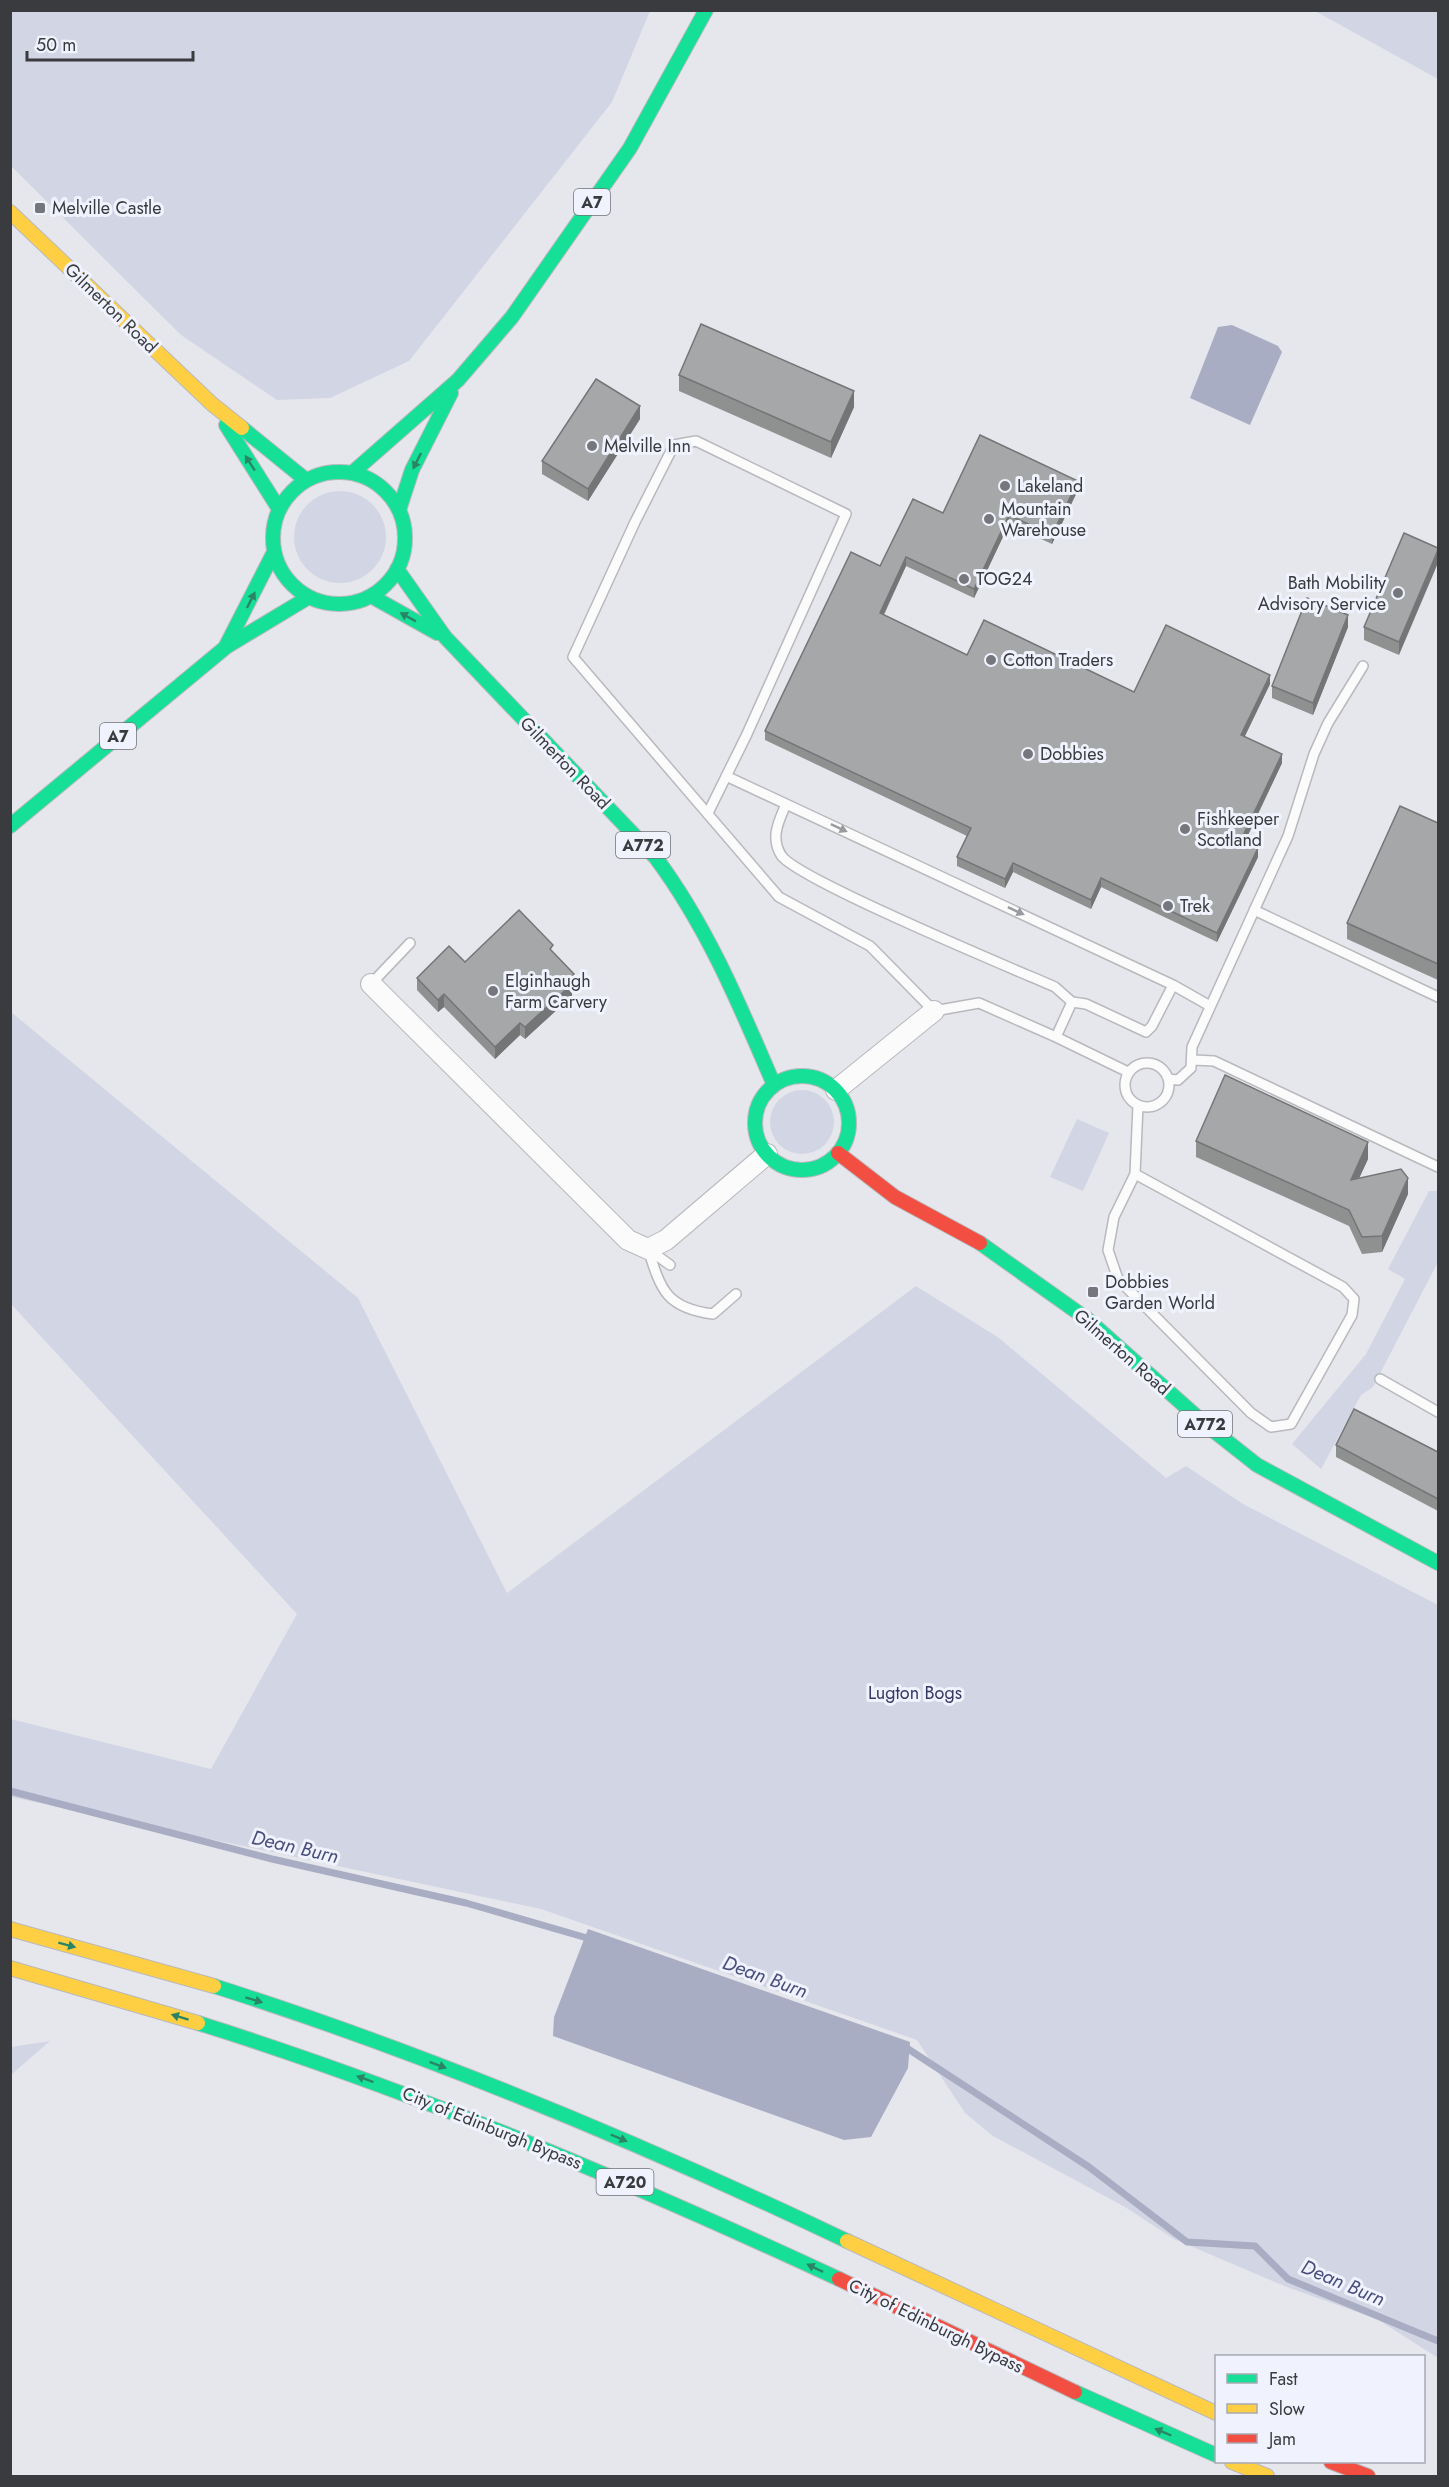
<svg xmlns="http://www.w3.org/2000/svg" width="1449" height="2487" viewBox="0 0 1449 2487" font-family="Jost,sans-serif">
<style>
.green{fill:#d2d5e3}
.water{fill:#a8adc3}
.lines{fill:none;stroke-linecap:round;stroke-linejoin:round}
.stream{stroke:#a8adc3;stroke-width:7}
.lane-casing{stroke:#b8b9bd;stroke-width:12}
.street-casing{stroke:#b8b9bd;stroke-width:22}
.fast-casing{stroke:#b8b9bd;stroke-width:16}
.slow-casing{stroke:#b8b9bd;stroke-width:16}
.jam-casing{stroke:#b8b9bd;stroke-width:16}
.lane{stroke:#fbfbfc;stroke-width:9}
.street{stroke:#fbfbfc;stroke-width:20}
.fast{stroke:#16e098;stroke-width:14}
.slow{stroke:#ffcf43;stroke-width:14}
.jam{stroke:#f24e42;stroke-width:14}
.wall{fill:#8f9090}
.shaded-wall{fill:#747576}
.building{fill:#a6a7a8;stroke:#747576;stroke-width:1.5}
.oneway{fill:#2a8567}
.oneway2{fill:#9a9b9e}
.poi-dot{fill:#76777c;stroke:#f0f3fe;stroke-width:2}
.labels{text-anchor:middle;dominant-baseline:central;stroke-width:6;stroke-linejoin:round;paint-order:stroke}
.shield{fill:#f0f3fe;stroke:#717278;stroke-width:1.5}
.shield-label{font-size:16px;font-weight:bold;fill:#3a3b3f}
.poi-label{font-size:18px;fill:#3a3b3f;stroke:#f0f3fe;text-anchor:start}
.street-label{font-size:18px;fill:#3a3b3f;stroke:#f0f3fe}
.park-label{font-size:18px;fill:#333963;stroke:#f0f3fe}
.water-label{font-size:20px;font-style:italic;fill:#484f7b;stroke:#f0f3fe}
</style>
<rect width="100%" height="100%" fill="#e6e7ed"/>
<!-- green -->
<path class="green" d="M 10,11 L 11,10 L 650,11 L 612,102 L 409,361 L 330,398 L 277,400 L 181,335 L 11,166 Z
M 1315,11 L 1438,11 L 1438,79 Z
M294 537a46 46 0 1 1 92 0a46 46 0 1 1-92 0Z
M 11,1012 L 358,1298 L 507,1593 L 916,1286 L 999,1338 L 1166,1478 L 1186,1466 L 1243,1504 L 1438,1605 L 1438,2358 L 1377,2319 L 1284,2286 L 1174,2239 L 1125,2207 L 993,2136 L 965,2113 L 917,2040 L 541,1909 L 11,1797 L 11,1719 L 211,1769 L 297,1614 L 11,1304 Z
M770 1122a32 32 0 1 1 64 0a32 32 0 1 1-64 0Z
M 1077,1119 L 1109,1133 L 1083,1191 L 1050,1177 Z
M 1429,1191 L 1438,1191 L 1438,1262 L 1373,1387 L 1361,1395 L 1321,1469 L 1292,1444 L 1366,1354 L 1405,1279 L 1388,1269 Z
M 50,2041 L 11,2075 L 11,2047 Z"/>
<!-- water -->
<path class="water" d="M 1232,325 L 1278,346 L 1282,352 L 1250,425 L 1190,398 L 1218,327 Z
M 588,1929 L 910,2042 L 908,2068 L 871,2137 L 844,2140 L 553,2036 L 554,2017 Z"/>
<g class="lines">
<!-- stream -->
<path class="stream" d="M 10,1791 L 272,1859 L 466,1903 L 594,1940
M 902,2045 L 1089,2167 L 1187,2242 L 1255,2246 L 1288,2279 L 1438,2341"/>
<!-- lane casing -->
<g class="lane-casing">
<path id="lane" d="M 726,776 L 1173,985 L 1210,1006
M 708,813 L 747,734 L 846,514 L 696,441 L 674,445 L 635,522 L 573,657 L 779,897 L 870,946 L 934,1011 L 979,1003 L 1056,1037 L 1072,1002 L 1055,987 C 1016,970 794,878 781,855 C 770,837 779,821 786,804
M 1254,910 L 1438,997
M 371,984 L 410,943
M 1072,1002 L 1086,1004 L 1146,1032 L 1152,1026 L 1173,985
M 1056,1037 L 1128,1072
M 1192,1062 L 1194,1060 L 1214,1061 L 1438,1167
M1125 1085a22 22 0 1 1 44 0a22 22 0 1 1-44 0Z
M 1168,1079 L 1178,1080 L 1191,1068 L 1192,1047 L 1288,836 L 1314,754 L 1328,723 L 1363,666
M 1135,1174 L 1343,1287 L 1354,1299 L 1352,1315 L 1291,1424 L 1271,1427 L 1251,1413 L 1118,1279 L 1108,1250 L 1114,1217 L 1135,1174 L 1138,1105
M 648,1249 C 661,1290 666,1308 713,1314 L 736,1294
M 648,1249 L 670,1265
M 1380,1379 L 1438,1412"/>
</g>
<!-- street casing -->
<g class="street-casing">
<path id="street" d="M 371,984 L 628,1240 L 648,1249 L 666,1240 L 767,1154
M 836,1090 L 934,1011"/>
</g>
<!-- fast casing -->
<g class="fast-casing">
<path id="fast" d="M 226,425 L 279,509
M 242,428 L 306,480
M273 538a66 66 0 1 1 132 0a66 66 0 1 1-132 0Z
M 352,473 L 458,380 L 512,317 L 630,148 L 706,10
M 399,510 L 412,470 L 451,393
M 397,569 L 445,637 L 656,858 C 708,928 740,1006 774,1085
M 371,596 L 437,633
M 226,646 L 274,552
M 10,826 L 226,647 L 309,597
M755 1123a47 47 0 1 1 94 0a47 47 0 1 1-94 0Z
M 980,1243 L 1087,1319 L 1205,1424 L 1257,1465 L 1438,1563
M 214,1986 C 431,2055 641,2143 847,2241
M 198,2023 C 418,2092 630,2182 839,2279
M 1075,2392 L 1216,2455"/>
</g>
<!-- slow casing -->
<g class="slow-casing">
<path id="slow" d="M 10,212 L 212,404 L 242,428
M 10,1929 L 214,1986
M 10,1968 L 198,2023
M 847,2241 L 1216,2413
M 1232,2462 L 1267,2476"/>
</g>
<!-- jam casing -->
<g class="jam-casing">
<path id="jam" d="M 838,1153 L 895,1197 L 980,1243
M 839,2279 L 1075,2392
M 1331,2462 L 1368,2476"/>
</g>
<!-- lane -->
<use href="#lane" class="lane"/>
<!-- street -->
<use href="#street" class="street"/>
<!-- fast -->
<use href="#fast" class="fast"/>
<!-- slow -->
<use href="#slow" class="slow"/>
<!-- jam -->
<use href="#jam" class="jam"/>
</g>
<!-- wall -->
<path class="wall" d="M 679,375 L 854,407 L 831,458 L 679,391 Z
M 640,419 L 588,501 L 542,474 L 542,461 Z
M 1078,490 L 1052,544 L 1009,524 L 974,598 L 906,566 L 884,615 L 967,655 L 1134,692 L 1270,684 L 1245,736 L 1282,763 L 1245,842 L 1258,857 L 1217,942 L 1101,887 L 1091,909 L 1013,872 L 1005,888 L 957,866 L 957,857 L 967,836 L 765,740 L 765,731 L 880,566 L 943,513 Z
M 1404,533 L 1399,655 L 1364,640 L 1364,627 Z
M 1348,627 L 1313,715 L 1272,698 L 1272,686 Z
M 1438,823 L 1438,980 L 1347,939 L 1347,923 Z
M 553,953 L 574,986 L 572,988 L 572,996 L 525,1039 L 520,1035 L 495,1059 L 444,1007 L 438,1012 L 417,990 L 417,978 L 465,962 Z
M 1196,1141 L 1368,1159 L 1359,1178 L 1408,1194 L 1382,1252 L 1362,1254 L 1349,1226 L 1196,1157 Z
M 1336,1445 L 1438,1452 L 1438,1511 L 1336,1457 Z"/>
<!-- shaded-wall -->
<path class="shaded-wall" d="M 854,391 L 854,407 L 831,458 L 831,442 Z
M 640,406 L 640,419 L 588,501 L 588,489 Z
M 1078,481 L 1078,490 L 1052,544 L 1052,535 Z
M 1009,515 L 1009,524 L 974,598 L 974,589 Z
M 1438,550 L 1438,563 L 1399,655 L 1399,642 Z
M 906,557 L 906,566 L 880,622 L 880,613 Z
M 1348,615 L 1348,627 L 1313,715 L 1313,703 Z
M 1270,675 L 1270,684 L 1241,744 L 1241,735 Z
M 1282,754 L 1282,763 L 1241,849 L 1241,840 Z
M 1258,848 L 1258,857 L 1217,942 L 1217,933 Z
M 1013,863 L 1013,872 L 1005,888 L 1005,879 Z
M 1101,878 L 1101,887 L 1091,909 L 1091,900 Z
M 574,974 L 574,986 L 572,988 L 572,996 L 525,1039 L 525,1027 Z
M 444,994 L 444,1007 L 438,1012 L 438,1000 Z
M 520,1023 L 520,1035 L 495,1059 L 495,1047 Z
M 1368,1142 L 1368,1159 L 1351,1196 L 1351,1180 Z
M 1408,1178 L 1408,1194 L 1382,1252 L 1382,1236 Z"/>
<!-- building -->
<path class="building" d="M 701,324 L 854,391 L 831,442 L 679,375 Z
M 596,379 L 640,406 L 588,489 L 542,461 Z
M 980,435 L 1078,481 L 1052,535 L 1009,515 L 974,589 L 906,557 L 880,613 L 967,655 L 984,620 L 1134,692 L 1166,625 L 1270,675 L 1241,735 L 1282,754 L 1241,840 L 1258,848 L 1217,933 L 1101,878 L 1091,900 L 1013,863 L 1005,879 L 957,857 L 971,828 L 765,731 L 851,552 L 880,566 L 913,499 L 943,513 Z
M 1404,533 L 1438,548 L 1438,550 L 1399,642 L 1364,627 Z
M 1307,598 L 1348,615 L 1313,703 L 1272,686 Z
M 1400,806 L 1438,823 L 1438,964 L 1347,923 Z
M 519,910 L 553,945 L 550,949 L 574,974 L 568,980 L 572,984 L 525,1027 L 520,1023 L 495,1047 L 444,994 L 438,1000 L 417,978 L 449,946 L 465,962 Z
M 1225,1075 L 1368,1142 L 1351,1180 L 1401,1169 L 1408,1178 L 1382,1236 L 1362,1237 L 1349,1210 L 1196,1141 Z
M 1354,1409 L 1438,1452 L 1438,1499 L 1336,1445 Z"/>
<!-- one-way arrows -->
<defs><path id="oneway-solid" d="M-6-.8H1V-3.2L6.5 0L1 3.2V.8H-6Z" transform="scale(1.5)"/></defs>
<g class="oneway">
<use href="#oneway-solid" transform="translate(417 461) rotate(117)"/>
<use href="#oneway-solid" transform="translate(250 463) rotate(-123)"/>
<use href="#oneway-solid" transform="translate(251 600) rotate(-63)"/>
<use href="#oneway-solid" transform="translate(408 617) rotate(-151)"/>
<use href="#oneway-solid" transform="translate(67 1945) rotate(15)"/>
<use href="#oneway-solid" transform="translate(254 2000) rotate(17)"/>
<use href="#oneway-solid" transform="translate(180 2017) rotate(-163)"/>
<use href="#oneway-solid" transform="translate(438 2065) rotate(21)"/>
<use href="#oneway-solid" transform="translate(365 2079) rotate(-160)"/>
<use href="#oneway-solid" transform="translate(619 2138) rotate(23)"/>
<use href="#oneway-solid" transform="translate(815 2268) rotate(-154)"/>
<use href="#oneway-solid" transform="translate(1163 2432) rotate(-157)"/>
</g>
<g class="oneway2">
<use href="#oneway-solid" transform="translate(839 828) rotate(25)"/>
<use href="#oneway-solid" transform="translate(1016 911) rotate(25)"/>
</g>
<!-- markers -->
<g class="poi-dot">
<rect x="34" y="202" width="12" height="12" rx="3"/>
<circle cx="592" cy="446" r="6"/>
<circle cx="1005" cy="486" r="6"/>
<circle cx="989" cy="519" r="6"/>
<circle cx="964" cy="579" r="6"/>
<circle cx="1398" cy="593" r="6"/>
<circle cx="991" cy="660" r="6"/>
<circle cx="1028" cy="754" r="6"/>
<circle cx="1185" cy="829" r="6"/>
<circle cx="1168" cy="906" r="6"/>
<circle cx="493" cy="991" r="6"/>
<rect x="1087" y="1286" width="12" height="12" rx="3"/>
</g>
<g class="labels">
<!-- shield labels -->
<g class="shield">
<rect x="574" y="189" width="36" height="26" rx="4.5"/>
<rect x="100" y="723" width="36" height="26" rx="4.5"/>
<rect x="616" y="832" width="54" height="26" rx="4.5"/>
<rect x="1178" y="1411" width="54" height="26" rx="4.5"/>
<rect x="596.5" y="2169" width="57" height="26" rx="4.5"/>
</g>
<g class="shield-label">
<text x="592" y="202">A7</text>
<text x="118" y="736">A7</text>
<text x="643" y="845">A772</text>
<text x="1205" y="1424">A772</text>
<text x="625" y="2182">A720</text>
</g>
<!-- poi labels -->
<g class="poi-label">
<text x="52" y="208">Melville Castle</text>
<text x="604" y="446">Melville Inn</text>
<text x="1017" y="486">Lakeland</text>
<text x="1001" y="509">Mountain<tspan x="1001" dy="21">Warehouse</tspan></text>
<text x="976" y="579">TOG24</text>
<text x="1386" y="583" text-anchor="end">Bath Mobility<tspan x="1386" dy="21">Advisory Service</tspan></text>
<text x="1003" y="660">Cotton Traders</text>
<text x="1040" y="754">Dobbies</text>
<text x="1197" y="819">Fishkeeper<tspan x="1197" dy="21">Scotland</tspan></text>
<text x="1180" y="906">Trek</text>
<text x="505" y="981">Elginhaugh<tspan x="505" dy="21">Farm Carvery</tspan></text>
<text x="1105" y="1282">Dobbies<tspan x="1105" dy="21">Garden World</tspan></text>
</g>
<!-- street labels -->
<g class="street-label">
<text transform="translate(111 308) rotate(44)">Gilmerton Road</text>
<text transform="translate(565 763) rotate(46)">Gilmerton Road</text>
<text transform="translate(1122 1352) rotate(41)">Gilmerton Road</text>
<text transform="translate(492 2128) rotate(22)">City of Edinburgh Bypass</text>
<text transform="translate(936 2326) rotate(26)">City of Edinburgh Bypass</text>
</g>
<!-- park labels -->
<g class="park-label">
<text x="915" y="1693">Lugton Bogs</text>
</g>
<!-- water labels -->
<g class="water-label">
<text transform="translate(295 1847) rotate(13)">Dean Burn</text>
<text transform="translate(765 1977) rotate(20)">Dean Burn</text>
<text transform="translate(1343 2283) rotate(23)">Dean Burn</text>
</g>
</g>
<!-- border -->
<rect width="1449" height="2487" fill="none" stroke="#3a3b3f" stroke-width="24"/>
<!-- legend -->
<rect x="1215" y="2355" width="210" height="108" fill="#f0f3fe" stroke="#a7a9b2" stroke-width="1.5"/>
<rect x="1227" y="2374" width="30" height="9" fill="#16e098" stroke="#a7a9b2" stroke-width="1.5"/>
<text x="1269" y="2385" font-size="18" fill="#3a3b3f">Fast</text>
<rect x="1227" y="2404" width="30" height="9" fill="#ffcf43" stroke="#a7a9b2" stroke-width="1.5"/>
<text x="1269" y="2415" font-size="18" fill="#3a3b3f">Slow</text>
<rect x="1227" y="2434" width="30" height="9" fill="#f24e42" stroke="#a7a9b2" stroke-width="1.5"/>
<text x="1269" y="2445" font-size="18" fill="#3a3b3f">Jam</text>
<!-- scale -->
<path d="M27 51v9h166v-9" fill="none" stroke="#3a3b3f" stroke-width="3"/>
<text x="36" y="51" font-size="18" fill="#3a3b3f" stroke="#f0f3fe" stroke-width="4.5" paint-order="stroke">50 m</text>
</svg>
